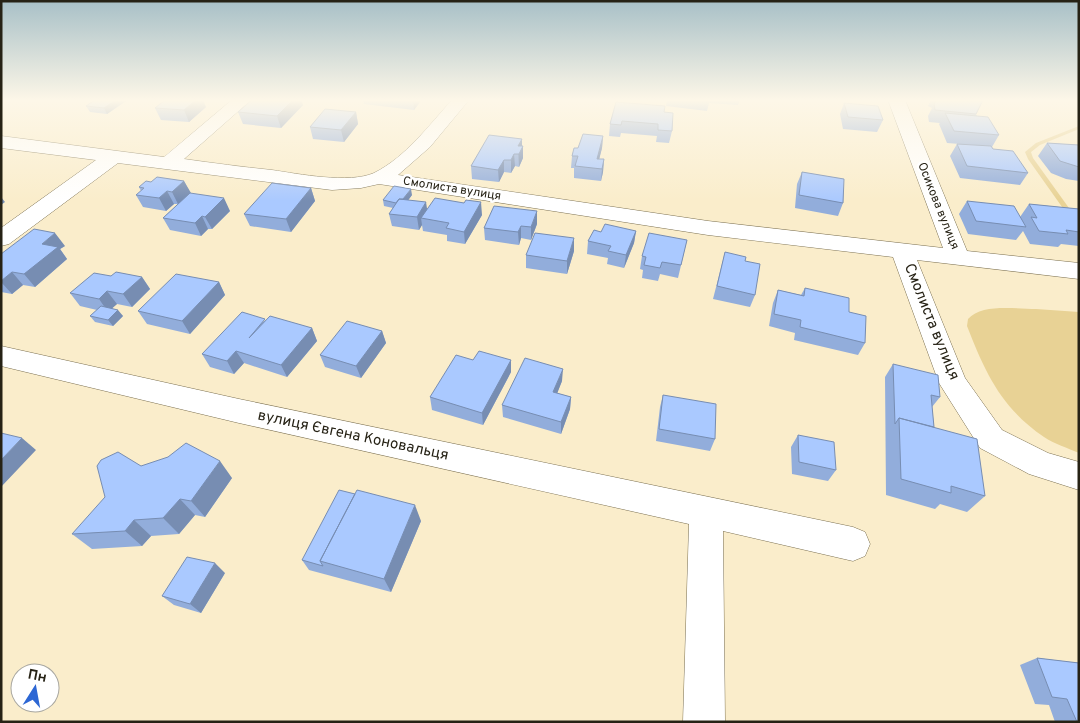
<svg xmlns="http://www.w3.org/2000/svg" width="1080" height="723" viewBox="0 0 1080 723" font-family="Overpass,sans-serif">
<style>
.water{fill:#e8d295}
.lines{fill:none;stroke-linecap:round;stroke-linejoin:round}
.stream{fill:#e8d295;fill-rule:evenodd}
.minor-casing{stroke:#7c7152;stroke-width:1}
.minor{fill:#fff;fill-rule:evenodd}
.wall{fill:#92addb}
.shaded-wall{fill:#778db2}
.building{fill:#aac9ff;stroke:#778db2}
.labels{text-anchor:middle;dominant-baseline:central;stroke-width:5;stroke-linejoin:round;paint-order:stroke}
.far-street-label{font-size:12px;fill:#262215;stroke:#fff}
.street-label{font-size:15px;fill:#262215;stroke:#fff}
</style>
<rect width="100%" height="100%" fill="#faedcb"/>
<!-- water -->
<path class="water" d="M 1036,309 L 1079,312 L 1079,453 C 1068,448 1054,444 1044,437 C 1001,408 985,372 967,326 L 968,319 C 982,303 1016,309 1036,309 Z"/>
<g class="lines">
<!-- stream -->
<path class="stream" d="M 1079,126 L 1079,129 L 1040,145 L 1031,152 L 1033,158 L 1079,222 L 1079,229 L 1077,228 L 1028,159 L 1025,152 L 1036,143 Z"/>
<!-- minor casing -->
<g class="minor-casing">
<path id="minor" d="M 232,100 L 251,100 L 184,159 C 213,163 242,167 272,170 C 299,174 349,184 374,173 C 406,157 429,125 452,100 L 469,100 L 430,147 L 398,175 L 708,221 L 943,248 L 888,100 L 905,100 L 967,251 L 1079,263 L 1079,279 L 917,260 L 965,378 L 1002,430 L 1048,453 L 1079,462 L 1079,490 L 1029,474 L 980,448 L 939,383 L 893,257 L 708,235 L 379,184 L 361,188 L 332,190 L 118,163 L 9,244 L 1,246 L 1,228 L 96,160 L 1,148 L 1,136 L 164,157 Z
M 1,346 L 239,399 L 853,527 L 865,532 L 870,544 L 865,556 L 853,561 L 723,531 L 725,722 L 683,722 L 689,524 L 239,423 L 1,366 Z"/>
</g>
<!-- minor -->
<use href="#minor" class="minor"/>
</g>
<!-- wall -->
<path class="wall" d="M 252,100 L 301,100 L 303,105 L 281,128 L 243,124 L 238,112 Z
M 363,100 L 419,100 L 420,102 L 414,110 L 364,104 Z
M 667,100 L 740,100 L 738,105 L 709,103 L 707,111 L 666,106 Z
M 931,100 L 983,100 L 976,115 L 999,135 L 992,147 L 993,149 L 1028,173 L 1020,185 L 960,178 L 950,156 L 957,144 L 960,144 L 947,143 L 939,124 L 940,123 L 929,122 L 928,116 L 932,108 L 928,106 Z
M 126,101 L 107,114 L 90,112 L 86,106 Z
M 616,102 L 664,112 L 672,131 L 669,143 L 656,142 L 657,136 L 621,133 L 620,137 L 609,136 L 610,124 Z
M 844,103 L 883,120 L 877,132 L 843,129 L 840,114 Z
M 206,107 L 189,122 L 161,120 L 155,108 Z
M 356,112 L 358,124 L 344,142 L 313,139 L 310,127 Z
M 603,136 L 602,148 L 599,159 L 604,159 L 603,172 L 601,181 L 574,178 L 574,168 L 571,168 L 572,156 L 578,148 Z
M 1047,143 L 1079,145 L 1079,181 L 1066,179 L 1051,173 L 1038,156 Z
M 522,146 L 523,146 L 523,158 L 519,167 L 515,166 L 511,173 L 504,172 L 499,182 L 472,179 L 471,166 Z
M 802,172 L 843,203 L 838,216 L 795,208 L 797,184 Z
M 184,181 L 190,193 L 230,211 L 212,229 L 208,229 L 201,236 L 170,230 L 163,218 L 178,204 L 174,204 L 166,211 L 143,207 L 136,195 L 141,191 L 139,187 L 151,182 Z
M 311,188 L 315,201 L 291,232 L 250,226 L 244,214 Z
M 412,195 L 408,200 L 427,209 L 482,215 L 465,244 L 447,241 L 447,235 L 423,231 L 422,225 L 419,230 L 392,226 L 389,214 L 393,208 L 384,206 L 383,200 Z
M 967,201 L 1020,217 L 1029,204 L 1079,209 L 1079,246 L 1061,244 L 1058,247 L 1030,244 L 1023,231 L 1016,240 L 968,234 L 959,214 Z
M 537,224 L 531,240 L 521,238 L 519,245 L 485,240 L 484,228 Z
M 636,231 L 634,243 L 624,268 L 607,264 L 608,258 L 587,254 L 588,241 L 601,232 Z
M 687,240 L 678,278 L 660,274 L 658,281 L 642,278 L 643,270 L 640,269 L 642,256 Z
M 65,246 L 60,249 L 67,259 L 35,287 L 23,285 L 12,294 L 1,292 L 1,254 Z
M 574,251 L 567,274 L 526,268 L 526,255 Z
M 725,252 L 755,295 L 750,307 L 713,299 Z
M 111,276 L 142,277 L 150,289 L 132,307 L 117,304 L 112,308 L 123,316 L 113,326 L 95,322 L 90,316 L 97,310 L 80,306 L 70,293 Z
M 219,282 L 225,295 L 190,334 L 147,324 L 138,311 Z
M 805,288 L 849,312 L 865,343 L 858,355 L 794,340 L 795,333 L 769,326 L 773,303 L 778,290 L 801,295 Z
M 266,320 L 312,328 L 317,341 L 287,377 L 244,363 L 234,374 L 210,367 L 202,354 Z
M 382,331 L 386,343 L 361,378 L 325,367 L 320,355 Z
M 473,360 L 511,360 L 511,372 L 483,425 L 432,410 L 430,397 Z
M 893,364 L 940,397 L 932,407 L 934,427 L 985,496 L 967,512 L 940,504 L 935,509 L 886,495 L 885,377 Z
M 562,381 L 557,393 L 571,397 L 570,409 L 561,434 L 503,417 L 502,405 Z
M 663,395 L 715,439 L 710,451 L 656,441 L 660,407 Z
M 798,435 L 836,470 L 828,481 L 792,474 L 791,447 Z
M 141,466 L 232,478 L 205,517 L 195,515 L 179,534 L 151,536 L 142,546 L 92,549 L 72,534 Z
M 421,521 L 391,592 L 309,570 L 302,560 Z
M 225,573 L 201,613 L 174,605 L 162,596 Z
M 1037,658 L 1079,663 L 1079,722 L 1055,722 L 1049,705 L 1035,704 L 1020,665 Z"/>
<!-- shaded-wall -->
<path class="shaded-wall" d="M 116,100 L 125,100 L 126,101 L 107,114 L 104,108 Z
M 196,100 L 203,100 L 206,107 L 189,122 L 184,110 Z
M 293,100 L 301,100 L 303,105 L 281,128 L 277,116 Z
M 413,100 L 419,100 L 420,102 L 414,110 Z
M 356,112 L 358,124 L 344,142 L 341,130 Z
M 603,136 L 602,148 L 597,168 L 597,159 Z
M 522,139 L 522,148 L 523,146 L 523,158 L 519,167 L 518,146 Z
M 514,154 L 515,166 L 511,173 L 511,160 Z
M 604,159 L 603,172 L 601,181 L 602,169 Z
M 504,160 L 504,172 L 499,182 L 498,170 Z
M 184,181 L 191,193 L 178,204 L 172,192 Z
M 311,188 L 315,201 L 291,232 L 286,219 Z
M 411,189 L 412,195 L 401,210 L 400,203 Z
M 167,191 L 174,204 L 166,211 L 159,198 Z
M 1,197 L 5,202 L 1,205 Z
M 224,198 L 230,211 L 212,229 L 205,217 Z
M 426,202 L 428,215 L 421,218 L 422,225 L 419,230 L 417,217 Z
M 481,202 L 482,215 L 465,244 L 464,232 Z
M 537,211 L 537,224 L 531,240 L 531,227 Z
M 202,216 L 208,229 L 201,236 L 195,223 Z
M 521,226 L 521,238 L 519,245 L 518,232 Z
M 636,231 L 634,243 L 624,268 L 626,255 Z
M 55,233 L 65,246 L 60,249 L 67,259 L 35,287 L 24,274 L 42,244 Z
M 574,238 L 574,251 L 567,274 L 567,261 Z
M 12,272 L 23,285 L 12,294 L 1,282 L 1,281 Z
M 142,277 L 150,289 L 132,307 L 123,294 Z
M 219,282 L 225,295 L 190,334 L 182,321 Z
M 107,291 L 117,304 L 108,312 L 99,299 Z
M 118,310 L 123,316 L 113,326 L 108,320 Z
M 312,328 L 317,341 L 287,377 L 281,365 Z
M 382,331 L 386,343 L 361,378 L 356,366 Z
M 236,351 L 244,363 L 234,374 L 227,361 Z
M 511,360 L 511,372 L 483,425 L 482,413 Z
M 563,369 L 562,381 L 553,404 L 553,392 Z
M 571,397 L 570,409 L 561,434 L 561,422 Z
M 22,438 L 36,450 L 1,487 L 1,460 Z
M 220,461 L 232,478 L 205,517 L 191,501 Z
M 180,499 L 195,515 L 179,534 L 163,518 Z
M 415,505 L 421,521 L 391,592 L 384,579 Z
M 134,520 L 151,536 L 142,546 L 125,531 Z
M 215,563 L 225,573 L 201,613 L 190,604 Z"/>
<!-- building -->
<path class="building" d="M 95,100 L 116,100 L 104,108 L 86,106 Z
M 165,100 L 196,100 L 184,110 L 155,108 Z
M 252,100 L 293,100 L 277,116 L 238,112 Z
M 937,100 L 983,100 L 976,114 L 935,110 L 934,104 Z
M 616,102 L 665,106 L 664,112 L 673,113 L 672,131 L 658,130 L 658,124 L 622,121 L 621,125 L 610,124 Z
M 844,103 L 878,106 L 883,120 L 848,117 Z
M 325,109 L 356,112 L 341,130 L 310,127 Z
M 945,113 L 988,117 L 999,135 L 954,131 Z
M 583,134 L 603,136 L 597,159 L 604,159 L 602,169 L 575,166 L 578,156 L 572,156 L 574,148 L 578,148 Z
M 489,135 L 522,139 L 518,146 L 523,146 L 519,154 L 514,154 L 511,160 L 504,160 L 498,170 L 471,166 Z
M 1047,143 L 1079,145 L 1079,167 L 1060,161 Z
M 957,144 L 991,146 L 993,149 L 1013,151 L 1028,173 L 967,166 Z
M 802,172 L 844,179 L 843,203 L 799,195 Z
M 157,177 L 184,181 L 172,192 L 167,191 L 159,198 L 136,195 L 144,188 L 139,187 L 146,181 L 151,182 Z
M 272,183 L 311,188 L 286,219 L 244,214 Z
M 394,186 L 411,189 L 403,199 L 399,199 L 396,203 L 383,200 Z
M 190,193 L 224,198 L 205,217 L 202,216 L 195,223 L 163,218 Z
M 435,198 L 464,203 L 466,200 L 481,202 L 464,232 L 446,228 L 449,223 L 421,218 Z
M 399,199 L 426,202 L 417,217 L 389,214 Z
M 967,201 L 1014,206 L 1026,227 L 976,221 Z
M 1029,204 L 1079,209 L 1079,232 L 1066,230 L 1068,234 L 1039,231 L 1031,217 L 1037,218 Z
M 494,206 L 537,211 L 531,227 L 521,226 L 518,232 L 484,228 Z
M 605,224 L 636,231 L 626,255 L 608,251 L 611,246 L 588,241 L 594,230 L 601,232 Z
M 34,229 L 55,233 L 42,244 L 58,247 L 24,274 L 12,272 L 1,281 L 1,254 Z
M 535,233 L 574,238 L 567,261 L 526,255 Z
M 649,233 L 687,240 L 681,265 L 662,262 L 660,268 L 644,265 L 646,257 L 642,256 Z
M 725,252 L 746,257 L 745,261 L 760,264 L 755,295 L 717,286 Z
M 116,272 L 142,277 L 123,294 L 107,291 L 99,299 L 70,293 L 94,273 L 111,276 Z
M 176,274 L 219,282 L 182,321 L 138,311 Z
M 805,288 L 849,298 L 849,312 L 866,316 L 865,343 L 800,327 L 801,320 L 774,314 L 778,290 L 804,296 Z
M 101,306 L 118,310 L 108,320 L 90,316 Z
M 242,312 L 265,319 L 249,338 L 270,316 L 312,328 L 281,365 L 236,351 L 227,361 L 202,354 Z
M 347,321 L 382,331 L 356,366 L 320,355 Z
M 479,351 L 511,360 L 482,413 L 430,397 L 456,355 L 473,360 Z
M 525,358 L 563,369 L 553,392 L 571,397 L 561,422 L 502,405 Z
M 893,364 L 938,375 L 940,397 L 931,395 L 934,427 L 899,418 L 895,424 Z
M 663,395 L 716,404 L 715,439 L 659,429 Z
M 899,418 L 977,439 L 985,496 L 951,486 L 951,493 L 901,479 Z
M 1,433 L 22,438 L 1,460 Z
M 798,435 L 834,442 L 836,470 L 799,462 Z
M 186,443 L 220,461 L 191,501 L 180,499 L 163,518 L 134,520 L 125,531 L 72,534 L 105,497 L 97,466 L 101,460 L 118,452 L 141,466 L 168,457 Z
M 339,490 L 355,494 L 320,561 L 323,566 L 302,560 Z
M 357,490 L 415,505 L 384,579 L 320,561 Z
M 187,557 L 215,563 L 190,604 L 162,596 Z
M 1037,658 L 1079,663 L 1079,722 L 1077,722 L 1067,699 L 1052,697 Z"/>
<!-- sky -->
<linearGradient id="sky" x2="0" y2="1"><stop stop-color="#a8c0c7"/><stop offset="0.5" stop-color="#fdf7e8"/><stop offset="1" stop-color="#fdf7e8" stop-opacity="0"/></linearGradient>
<rect width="1080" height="201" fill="url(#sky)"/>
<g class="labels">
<!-- far-street labels -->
<g class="far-street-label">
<text transform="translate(452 189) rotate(9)">Смолиста вулиця</text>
<text transform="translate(938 206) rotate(68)">Осикова вулиця</text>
</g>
<!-- street labels -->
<g class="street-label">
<text transform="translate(931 322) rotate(68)">Смолиста вулиця</text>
<text transform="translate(353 436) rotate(12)">вулиця Євгена Коновальця</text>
</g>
</g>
<!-- border -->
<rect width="1080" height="723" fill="none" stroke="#262215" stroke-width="5"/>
<!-- north arrow -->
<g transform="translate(35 688) rotate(11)"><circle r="24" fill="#ffffff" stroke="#a8a7a1"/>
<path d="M0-4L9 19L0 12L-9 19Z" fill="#2d67d4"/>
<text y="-8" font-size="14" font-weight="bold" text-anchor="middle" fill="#262215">Пн</text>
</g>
</svg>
